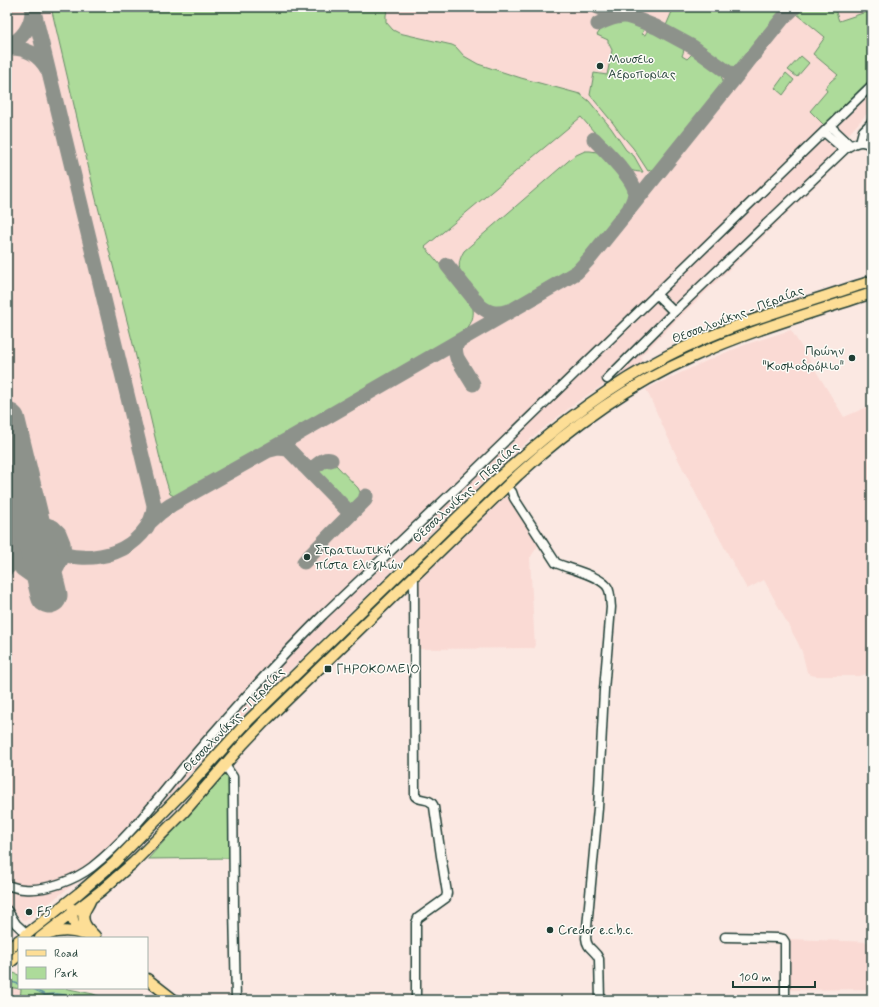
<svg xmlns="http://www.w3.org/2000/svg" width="879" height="1007" viewBox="0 0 879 1007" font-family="Mynerve,sans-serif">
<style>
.built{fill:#fadad4}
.green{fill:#addb9a;stroke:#668c67}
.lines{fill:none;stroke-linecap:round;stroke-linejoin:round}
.stream{stroke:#5d909f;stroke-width:1.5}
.taxiway{stroke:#8d928b;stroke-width:15}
.runway{stroke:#8d928b;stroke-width:37}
.minor-casing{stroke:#1f3d34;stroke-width:11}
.major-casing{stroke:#1f3d34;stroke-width:13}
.minor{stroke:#fdfcf7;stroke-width:8}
.major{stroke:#fdde96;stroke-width:10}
.poi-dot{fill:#1f3d34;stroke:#fdfcf7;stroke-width:1.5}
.labels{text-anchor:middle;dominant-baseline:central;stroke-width:3;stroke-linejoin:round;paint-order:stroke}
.poi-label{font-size:13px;fill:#1f3d34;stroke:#fdfcf7;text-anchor:start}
.street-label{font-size:13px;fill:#1f3d34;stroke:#fdfcf7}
</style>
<rect width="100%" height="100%" fill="#fbe8e2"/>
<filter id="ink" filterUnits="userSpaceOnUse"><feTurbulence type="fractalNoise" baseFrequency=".025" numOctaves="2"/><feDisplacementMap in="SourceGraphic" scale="8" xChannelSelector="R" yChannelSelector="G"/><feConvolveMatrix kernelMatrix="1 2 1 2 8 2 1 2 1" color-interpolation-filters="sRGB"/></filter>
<g filter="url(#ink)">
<!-- built -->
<path class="built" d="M 7,7 L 872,7 L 872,108 L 848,135 L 847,134 L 833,147 L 844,158 L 679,318 L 641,356 L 643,362 L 606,383 L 577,402 L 535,435 L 513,454 L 262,697 L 241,718 L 179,786 L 94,869 L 25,921 L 15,913 L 7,920 Z
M 791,330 L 844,417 L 872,405 L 872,663 L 870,669 L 866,674 L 860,676 L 816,676 L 811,675 L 807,672 L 802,652 L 798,643 L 764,580 L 747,589 L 703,508 L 676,455 L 646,389 L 715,357 L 747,344 Z
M 508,495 L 539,544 L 530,558 L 535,648 L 417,649 L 417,583 L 506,496 Z
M 789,939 L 872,942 L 872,989 L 788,990 Z
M 7,987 L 21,989 L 20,1000 L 7,1000 Z"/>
<!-- green -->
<path class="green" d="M 51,7 L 388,7 L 386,15 L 386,22 L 393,30 L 399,33 L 452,45 L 456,47 L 464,56 L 478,64 L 521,78 L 580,94 L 589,101 L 611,128 L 626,150 L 634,156 L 643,172 C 636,172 630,171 624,166 L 581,117 L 425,247 L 470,300 C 477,313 472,326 461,334 L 179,495 L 174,496 L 170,494 L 162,467 L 134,348 L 95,195 Z
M 674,7 L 779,7 L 780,10 L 779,15 L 735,71 L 729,70 L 691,43 L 665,28 Z
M 806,7 L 834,7 L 839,21 L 872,10 L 872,82 L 825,126 L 810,111 L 827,91 L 825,88 L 831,81 L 838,75 L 813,54 L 825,37 L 797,14 L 800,10 Z
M 622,20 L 628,21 L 643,27 L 644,29 L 642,34 L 645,35 C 647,31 648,29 652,30 L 679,44 C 685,47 684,51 682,56 L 687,59 L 692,54 C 697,54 700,56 704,59 C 714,65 721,72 724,84 L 659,164 L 654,169 L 648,171 L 633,148 L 620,133 L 613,123 L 590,95 L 594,73 L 607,75 L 612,50 L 608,42 L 608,40 L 597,35 C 601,27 614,22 622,20 Z
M 801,56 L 809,63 L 797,77 L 788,70 Z
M 786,73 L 794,80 L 783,95 L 775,88 Z
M 585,151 L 590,151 L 597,152 L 602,155 L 607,159 L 625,180 L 629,189 L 629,195 L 625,207 L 581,261 L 570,270 L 510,305 C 502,308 492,309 485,304 C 481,301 478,296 475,292 C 463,279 453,269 464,251 L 574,156 Z
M 326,462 L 330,462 L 336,465 L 358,488 L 362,496 L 361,502 L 357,506 L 354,506 L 348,507 L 345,505 L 319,478 C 316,471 319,465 326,462 Z
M 232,766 L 232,848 L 233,858 L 148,859 Z
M 8,971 L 19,975 L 19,988 L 64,988 L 93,994 L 108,1000 L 20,1000 L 21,989 L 7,987 Z"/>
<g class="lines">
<!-- stream -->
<path class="stream" d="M 7,981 L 19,984
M 32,988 L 45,995 L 57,994 L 64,995 L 77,1000
M 87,1000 L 90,1000"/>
<!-- taxiway -->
<path class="taxiway" d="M 598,7 L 636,19 L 656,27 L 693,47 L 729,73 L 735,74 L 740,72
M 598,24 C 606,20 614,16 624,16
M 7,46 C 22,40 32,26 32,10
M 7,48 C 24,47 39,54 47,69
M 594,139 C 604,150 633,177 635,191 C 635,197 633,202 630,207
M 447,265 L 479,305 C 488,313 496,315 508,311
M 460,340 C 454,345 455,351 457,358 L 473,384
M 270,450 L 278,448 L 288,449 L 351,514
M 304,466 C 318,473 318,457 331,460
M 23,486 L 16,532 L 15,539 L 22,569 L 29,574 L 36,576 L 42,576 L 52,573 L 57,568 L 64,554 L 63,543 L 59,533 L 53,527 L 38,522 L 30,513
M 29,510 C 34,525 39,539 52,549 C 69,560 97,559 115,552 C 134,545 154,526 154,505 L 33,7
M 149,523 L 161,512 L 171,505 L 294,436 L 559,283 L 577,272 L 590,258 L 783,18 L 795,7
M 304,562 L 334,531 L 365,500 L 366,496
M 7,568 C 21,557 31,540 32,523"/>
<!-- runway -->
<path class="runway" d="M 7,421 L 49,595"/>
<!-- minor casing -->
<g class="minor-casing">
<path id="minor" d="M 830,126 L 848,143 L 851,145
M 824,132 L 841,147 L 845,149
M 860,142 L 863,131 L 872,122
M 656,294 L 674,312
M 607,379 L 674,312 L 845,149 C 854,143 863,138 872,147
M 512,492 L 514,498 L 556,563 C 569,569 602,576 608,588 C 611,593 610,601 611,607 L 604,690 L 598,808 L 586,938 C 587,950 595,949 599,959 L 600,1000
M 414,577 L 415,796 C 421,802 431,797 434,807 L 441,856 L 447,893 L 446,898 L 418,918 L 416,923 L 416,1000
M 225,765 L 233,777 L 233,783 L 234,908 L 236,1000
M 7,885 C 13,887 18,889 24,889 C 46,891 75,880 92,867 C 130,837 158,798 189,761 C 232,711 276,662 323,615 C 369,571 416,527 462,483 C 599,350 736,218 872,85
M 7,910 L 16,924 L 27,934
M 725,937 L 778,938 L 783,939 L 785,942 L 785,1000"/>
</g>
<!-- major casing -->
<g class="major-casing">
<path id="major" d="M 90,901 C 88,906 85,909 84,913 C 81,923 89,930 95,936
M 73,909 C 70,925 79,931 91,938
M 47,935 C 59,930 70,930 82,934
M 22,938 L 79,893 L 114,863 L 190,785 L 249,720 L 493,483 C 546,434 603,389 667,356 C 732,323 803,304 872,281
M 40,938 L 102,890 L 133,863 L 184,812 L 243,744 L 264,722 L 518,475 C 569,428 629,385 692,357 C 750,330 812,313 872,293
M 7,951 L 19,940
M 7,965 L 19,955
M 147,979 L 174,1000"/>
</g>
<!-- minor -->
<use href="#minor" class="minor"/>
<!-- major -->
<use href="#major" class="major"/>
</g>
</g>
<!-- markers -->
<g class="poi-dot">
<circle cx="600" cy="66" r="4"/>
<circle cx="852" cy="358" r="4"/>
<circle cx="307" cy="557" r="4"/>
<rect x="324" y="665" width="8" height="8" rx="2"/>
<circle cx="29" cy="912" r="4"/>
<circle cx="550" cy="930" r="4"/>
</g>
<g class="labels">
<!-- poi labels -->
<g class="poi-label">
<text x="608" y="59">Μουσειο<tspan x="608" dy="15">Αεροποριας</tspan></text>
<text x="844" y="351" text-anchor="end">Πρώην<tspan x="844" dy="15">"Κοσμοδρόμιο"</tspan></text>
<text x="315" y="550">Στρατιωτική<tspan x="315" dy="15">πίστα ελιγμών</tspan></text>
<text x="336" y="669">ΓΗΡΟΚΟΜΕΙΟ</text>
<text x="37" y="912">F5</text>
<text x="558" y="930">Credor e.c.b.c.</text>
</g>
<!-- street labels -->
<g class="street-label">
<text transform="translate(738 315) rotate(-21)">Θεσσαλονίκης - Περαίας</text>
<text transform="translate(466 493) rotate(-43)">Θεσσαλονίκης - Περαίας</text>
<text transform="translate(234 720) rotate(-46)">Θεσσαλονίκης - Περαίας</text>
</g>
</g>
<!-- margin -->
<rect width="879" height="1007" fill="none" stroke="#fdfcf7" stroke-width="24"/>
<rect x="12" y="12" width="855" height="983" fill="none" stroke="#1f3d34" stroke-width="1.5" filter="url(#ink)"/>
<!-- legend -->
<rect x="18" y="937" width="130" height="52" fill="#fdfcf7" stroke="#a4b0a9"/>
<rect x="26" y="950" width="20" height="6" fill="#fdde96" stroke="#a4b0a9"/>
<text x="54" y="957" font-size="12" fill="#1f3d34">Road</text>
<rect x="26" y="967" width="20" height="12" fill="#addb9a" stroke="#a4b0a9"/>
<text x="54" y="977" font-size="12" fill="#1f3d34">Park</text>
<!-- scale -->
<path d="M733 981v6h82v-6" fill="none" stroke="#1f3d34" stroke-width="2"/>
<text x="739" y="981" font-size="12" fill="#1f3d34" stroke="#fdfcf7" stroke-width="3" paint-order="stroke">100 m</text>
</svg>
